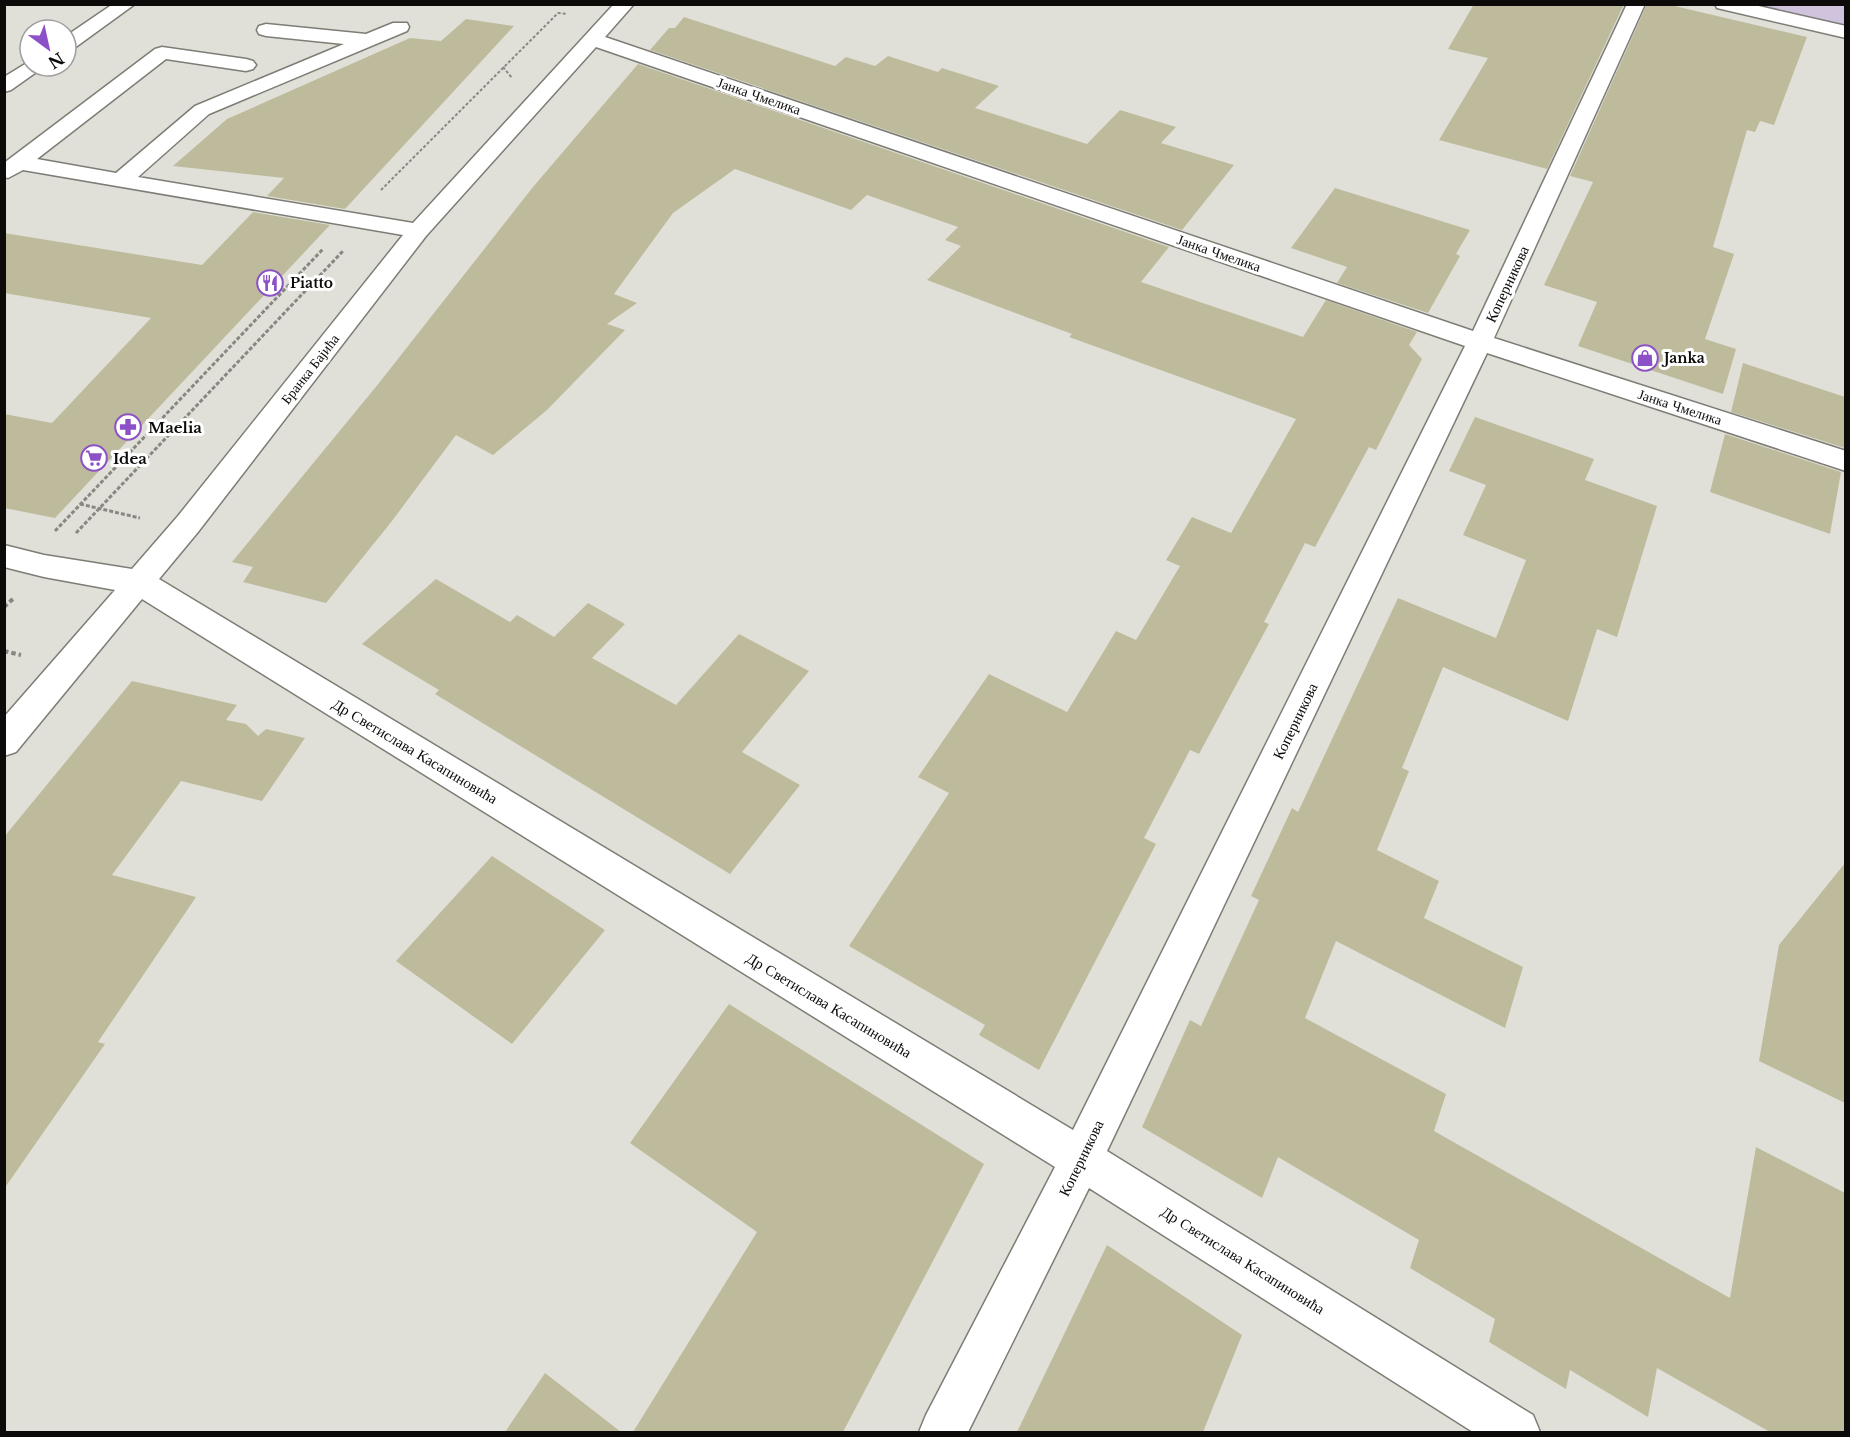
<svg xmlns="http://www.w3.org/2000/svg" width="1850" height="1437" viewBox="0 0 1850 1437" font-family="'Libre Baskerville',serif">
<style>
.green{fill:#cfc3de}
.building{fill:#bebb9d}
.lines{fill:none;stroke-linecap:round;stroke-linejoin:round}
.minor-casing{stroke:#7d7d76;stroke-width:3}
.path-far2{stroke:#888882;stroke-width:2;stroke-dasharray:3 2;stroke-linecap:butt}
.path-far1{stroke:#888882;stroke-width:3;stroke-dasharray:4 2;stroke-linecap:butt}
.path{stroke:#888882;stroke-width:4;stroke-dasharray:4.5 3;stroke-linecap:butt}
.minor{fill:#fff;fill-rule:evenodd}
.labels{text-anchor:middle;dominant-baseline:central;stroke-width:6;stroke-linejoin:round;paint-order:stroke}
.far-street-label{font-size:14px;fill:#0c0b09;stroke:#fff}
.far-poi-label{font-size:14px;font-weight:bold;fill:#0c0b09;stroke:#fff;text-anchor:start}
.street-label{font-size:15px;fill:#0c0b09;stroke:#fff}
.poi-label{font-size:15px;font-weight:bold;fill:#0c0b09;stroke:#fff;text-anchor:start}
</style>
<rect width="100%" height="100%" fill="#e0e0d8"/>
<!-- green -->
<path class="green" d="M 1754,5 L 1845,5 L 1845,25 Z"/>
<!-- building -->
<path class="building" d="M 1474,4 L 1624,4 L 1547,169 L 1439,140 L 1488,58 L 1448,49 Z
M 1647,4 L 1666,4 L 1807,37 L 1774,125 L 1760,121 L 1755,132 L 1747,130 L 1713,247 L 1734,254 L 1705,339 L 1736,349 L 1723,394 L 1578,346 L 1597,302 L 1544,285 L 1593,182 L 1570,176 Z
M 684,17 L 835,66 L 846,57 L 875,66 L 888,56 L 938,72 L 942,68 L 999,86 L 975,108 L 1087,144 L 1120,110 L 1176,127 L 1161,143 L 1234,165 L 1182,230 L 650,50 L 669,28 L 675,28 Z
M 466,19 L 514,26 L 345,209 L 267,196 L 284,178 L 173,166 L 227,119 L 410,38 L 441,41 Z
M 638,64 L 1169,247 L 1141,282 L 1303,337 L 1326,300 L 1417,332 L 1409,345 L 1422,359 L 1376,450 L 1369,447 L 1315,547 L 1305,543 L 1264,622 L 1269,624 L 1199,754 L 1190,750 L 1144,838 L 1156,844 L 1039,1070 L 979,1035 L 985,1025 L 849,946 L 949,793 L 918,777 L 989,674 L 1067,712 L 1116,631 L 1136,640 L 1180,566 L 1166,560 L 1192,517 L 1231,533 L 1296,419 L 1069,337 L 1072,334 L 927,280 L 961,246 L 945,240 L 958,227 L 867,195 L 851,210 L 735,169 L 673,213 L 614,294 L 637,303 L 607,324 L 625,330 L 547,410 L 493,455 L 456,435 L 392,521 L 326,603 L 243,582 L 253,567 L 232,562 L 379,383 L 533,187 Z
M 1335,188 L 1470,230 L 1456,254 L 1460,256 L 1428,313 L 1337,283 L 1347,267 L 1291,248 Z
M 253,212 L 330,225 L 55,518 L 4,508 L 4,414 L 52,423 L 151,318 L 4,293 L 4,233 L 202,265 Z
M 1743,363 L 1845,397 L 1845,448 L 1731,412 Z
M 1475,417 L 1594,459 L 1585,480 L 1657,506 L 1617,637 L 1597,629 L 1568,721 L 1443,667 L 1402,768 L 1409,771 L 1377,850 L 1439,881 L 1424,918 L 1523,967 L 1505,1028 L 1336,941 L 1305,1018 L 1446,1094 L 1434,1131 L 1730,1298 L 1756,1147 L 1845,1193 L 1845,1432 L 1770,1432 L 1657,1368 L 1648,1417 L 1570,1370 L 1566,1389 L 1489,1342 L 1495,1319 L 1410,1268 L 1419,1240 L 1278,1157 L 1262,1198 L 1142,1127 L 1190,1020 L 1201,1026 L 1259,900 L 1251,896 L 1292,808 L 1298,812 L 1398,598 L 1496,638 L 1526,560 L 1463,535 L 1486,485 L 1449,471 Z
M 1725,434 L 1841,472 L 1830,534 L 1710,492 Z
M 436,579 L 510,622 L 517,615 L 554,637 L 588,603 L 625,624 L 592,658 L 676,705 L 739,634 L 809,671 L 742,752 L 800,785 L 730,874 L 435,694 L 439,690 L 362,644 Z
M 132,681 L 237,705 L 226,720 L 246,724 L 258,736 L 266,729 L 305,738 L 262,801 L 181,781 L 112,875 L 196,897 L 98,1042 L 105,1044 L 4,1189 L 4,837 Z
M 492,856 L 605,930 L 512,1044 L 396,961 Z
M 1845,863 L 1845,1103 L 1759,1061 L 1779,945 Z
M 729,1004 L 984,1164 L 843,1432 L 633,1432 L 757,1232 L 630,1143 Z
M 1107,1245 L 1242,1335 L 1203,1432 L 1017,1432 Z
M 545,1373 L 621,1432 L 505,1432 Z"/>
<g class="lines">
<!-- minor casing -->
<g class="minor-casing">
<path id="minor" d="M 113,4 L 135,4 L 73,49 L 66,51 L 66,36 Z
M 614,4 L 634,4 L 605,37 L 1473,331 L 1627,4 L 1645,4 L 1494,338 L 1846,451 L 1846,471 L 1487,353 L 1107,1151 L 1533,1415 L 1540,1432 L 1473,1432 L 1089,1188 L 968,1432 L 919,1432 L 926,1415 L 1055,1167 L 142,599 L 16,752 L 4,756 L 4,717 L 115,590 L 44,577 L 4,567 L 4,545 L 44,555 L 132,569 L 178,516 L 403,235 L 23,170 L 8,178 L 4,177 L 4,163 L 155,49 L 162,47 L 246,59 L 253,61 L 256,65 L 253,69 L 246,71 L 166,59 L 37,159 L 116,173 L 195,106 L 344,44 L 266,36 L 259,34 L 257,30 L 259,26 L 266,24 L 366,34 L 393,23 L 407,23 L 409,27 L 407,31 L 209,114 L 138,177 L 413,223 ZM 596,47 L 1465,346 L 1073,1130 L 159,579 L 198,532 L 426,236 Z
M 1715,4 L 1750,4 L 1846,26 L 1846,38 L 1717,8 Z
M 30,61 L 30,66 L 45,66 L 11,90 L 4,92 L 4,77 Z"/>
</g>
<!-- path-far2 -->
<path class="path-far2" d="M 503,67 L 512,78
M 381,190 L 558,13 L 567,14"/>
<!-- path-far1 -->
<path class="path-far1" d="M 80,504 L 140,518
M 55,531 L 323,249
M 76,533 L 343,251"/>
<!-- path -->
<path class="path" d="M 4,607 L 15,597
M 4,651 L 21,655"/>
<!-- minor -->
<use href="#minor" class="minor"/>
</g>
<!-- icons -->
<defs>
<g id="restaurant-ring" transform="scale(1.35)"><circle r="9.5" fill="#fff" stroke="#8d51c7" stroke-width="1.5"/><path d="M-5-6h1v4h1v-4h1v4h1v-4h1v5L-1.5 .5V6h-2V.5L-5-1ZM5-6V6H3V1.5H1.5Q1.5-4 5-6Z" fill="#8d51c7"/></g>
<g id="shop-ring" transform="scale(1.35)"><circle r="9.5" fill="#fff" stroke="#8d51c7" stroke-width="1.5"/><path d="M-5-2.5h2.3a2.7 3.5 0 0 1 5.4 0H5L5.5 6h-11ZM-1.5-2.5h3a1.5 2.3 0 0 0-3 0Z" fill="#8d51c7"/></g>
<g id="pharmacy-ring" transform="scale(1.35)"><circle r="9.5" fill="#fff" stroke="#8d51c7" stroke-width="1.5"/><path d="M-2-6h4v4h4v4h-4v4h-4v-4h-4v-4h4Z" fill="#8d51c7"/></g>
<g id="supermarket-ring" transform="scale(1.35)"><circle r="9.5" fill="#fff" stroke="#8d51c7" stroke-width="1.5"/><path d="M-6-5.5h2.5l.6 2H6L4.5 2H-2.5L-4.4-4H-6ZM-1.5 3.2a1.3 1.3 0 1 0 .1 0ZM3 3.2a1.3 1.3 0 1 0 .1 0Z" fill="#8d51c7"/></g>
</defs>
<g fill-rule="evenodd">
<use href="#restaurant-ring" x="270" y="283"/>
<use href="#shop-ring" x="1645" y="358"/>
<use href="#pharmacy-ring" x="128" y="427"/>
<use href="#supermarket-ring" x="94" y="458"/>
</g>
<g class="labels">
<!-- far-street labels -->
<g class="far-street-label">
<text transform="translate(759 96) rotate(19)">Јанка Чмелика</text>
<text transform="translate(1219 253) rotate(19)">Јанка Чмелика</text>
<text transform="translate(310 369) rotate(-52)">Бранка Бајића</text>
<text transform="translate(1680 407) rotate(18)">Јанка Чмелика</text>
</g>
<!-- far-poi labels -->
<g class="far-poi-label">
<text x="290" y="283">Piatto</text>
<text x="1664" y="358">Janka</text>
</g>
<!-- street labels -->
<g class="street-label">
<text transform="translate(1507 284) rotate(-65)">Коперникова</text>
<text transform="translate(1295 721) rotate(-64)">Коперникова</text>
<text transform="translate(415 751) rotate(31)">Др Светислава Касапиновића</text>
<text transform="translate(829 1005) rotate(31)">Др Светислава Касапиновића</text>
<text transform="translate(1081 1158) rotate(-64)">Коперникова</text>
<text transform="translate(1243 1260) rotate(32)">Др Светислава Касапиновића</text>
</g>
<!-- poi labels -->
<g class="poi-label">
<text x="148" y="427">Maelia</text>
<text x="113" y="458">Idea</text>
</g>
</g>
<!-- border -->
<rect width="1850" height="1437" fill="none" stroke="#0c0b09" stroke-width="12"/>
<!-- north arrow -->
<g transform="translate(48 48) rotate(147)"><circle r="28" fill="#ffffff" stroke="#9e9d9d" stroke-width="1.5"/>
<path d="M0-4.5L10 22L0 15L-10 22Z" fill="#8d51c7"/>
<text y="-9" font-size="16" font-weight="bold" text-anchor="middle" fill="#0c0b09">N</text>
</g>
</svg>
